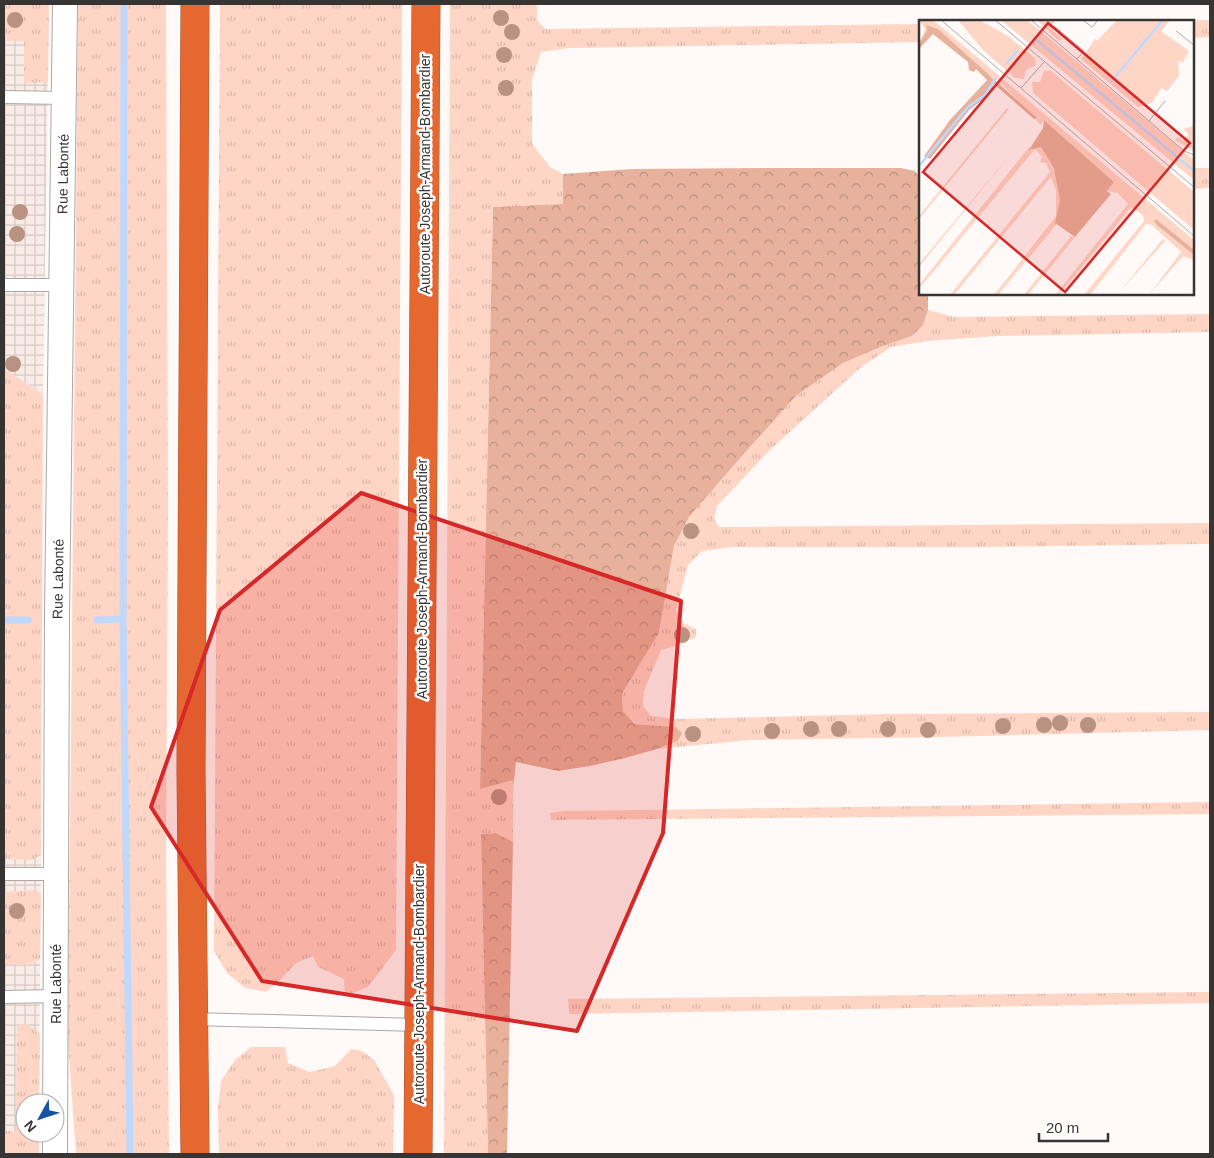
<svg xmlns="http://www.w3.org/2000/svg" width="1214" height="1158" viewBox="0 0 1214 1158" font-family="Helvetica,sans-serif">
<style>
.industrial{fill:url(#industrial-grid)}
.grass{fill:url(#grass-tufts)}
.forest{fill:url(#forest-crowns)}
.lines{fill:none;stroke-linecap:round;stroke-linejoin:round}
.stream{stroke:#c0d8fc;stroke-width:7}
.lane-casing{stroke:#aca8a6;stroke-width:14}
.street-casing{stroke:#aca8a6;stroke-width:26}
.highway-casing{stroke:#a75631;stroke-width:29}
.lane{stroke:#fff;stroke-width:12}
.street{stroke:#fff;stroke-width:24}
.highway{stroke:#e46830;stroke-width:28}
.tree{fill:#b99282}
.marked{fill:#d62828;fill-opacity:0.2;stroke:#d62828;stroke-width:4;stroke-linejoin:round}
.labels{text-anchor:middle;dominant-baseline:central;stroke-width:5;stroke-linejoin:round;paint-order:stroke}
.street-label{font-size:14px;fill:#373534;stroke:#fff}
.inset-river{fill:none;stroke:#c0d8fc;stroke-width:2.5}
.inset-road{fill:none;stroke:#afabaa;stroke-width:1}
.view{fill:#d62828;fill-opacity:0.15;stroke:#d62828;stroke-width:2.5}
.inset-edge{fill:none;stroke:#373534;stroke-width:2.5}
</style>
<defs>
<pattern id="industrial-grid" width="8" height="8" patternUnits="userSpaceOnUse" patternTransform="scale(1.25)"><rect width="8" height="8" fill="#f9ebe6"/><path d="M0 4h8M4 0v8" fill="none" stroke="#d6cac6"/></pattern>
<pattern id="grass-tufts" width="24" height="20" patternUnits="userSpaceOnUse" patternTransform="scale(1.25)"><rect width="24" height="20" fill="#ffd5c5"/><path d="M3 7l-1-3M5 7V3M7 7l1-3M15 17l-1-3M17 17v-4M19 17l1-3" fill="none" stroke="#dbb7aa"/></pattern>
<pattern id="forest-crowns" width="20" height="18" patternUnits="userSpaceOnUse" patternTransform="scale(1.25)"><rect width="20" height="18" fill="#e7b19c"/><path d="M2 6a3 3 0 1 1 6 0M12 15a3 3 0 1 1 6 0" fill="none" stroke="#bc9180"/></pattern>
</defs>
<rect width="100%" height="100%" fill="#fffaf8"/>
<!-- industrial -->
<path class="industrial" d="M 4,4 L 49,4 L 49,7 L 43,394 L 4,369 Z
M 4,854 L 41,855 L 39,1103 L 25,1103 L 25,1133 L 39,1133 L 39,1154 L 4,1154 Z"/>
<!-- grass -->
<path class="grass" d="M 4,4 L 49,4 L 48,82 L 24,83 L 24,41 L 6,41 L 7,37 L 4,37 Z
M 78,4 L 166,4 L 168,511 L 166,857 L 169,1154 L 76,1154 L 68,1042 Z
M 220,4 L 402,4 L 396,950 L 368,987 L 345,996 L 344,979 L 318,967 L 313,956 L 296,963 L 282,978 L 266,992 L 245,988 L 227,973 L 214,951 Z
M 450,4 L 537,4 L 537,20 L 545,29 L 920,24 L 920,42 L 569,48 L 541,52 L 532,79 L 532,144 L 550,167 L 563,174 L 563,204 L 493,207 L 480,789 L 514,780 L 513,790 L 513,842 L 496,833 L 481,834 L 488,1154 L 444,1154 Z
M 1210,20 L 1210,37 L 1193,38 L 1193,21 L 1115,21 Z
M 1193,168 L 1210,168 L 1210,188 L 1193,189 Z
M 928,310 L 954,317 L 1210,314 L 1210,332 L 997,336 L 927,341 L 891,347 L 860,368 L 769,451 L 717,506 L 714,519 L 719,527 L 1210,523 L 1210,544 L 973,547 L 733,547 L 702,551 L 688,565 L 676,610 L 683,623 L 696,629 L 696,637 L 680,644 L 661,650 L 644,691 L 643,706 L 651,716 L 677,719 L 887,714 L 1210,712 L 1210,730 L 939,737 L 749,740 L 657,749 L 678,741 L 676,727 L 636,724 L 623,711 L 622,694 L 641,662 L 659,633 L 674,546 L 689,517 L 742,456 L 797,395 L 843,363 L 883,346 L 912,336 L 923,325 Z
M 4,369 L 43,394 L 41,855 L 32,860 L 4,859 Z
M 1210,802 L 1210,814 L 551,820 L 550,813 L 564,811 Z
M 36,890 L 41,894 L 40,958 C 32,967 15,965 4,964 L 4,892 Z
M 1210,992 L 1210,1003 L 569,1014 L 568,999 Z
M 20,1024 C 29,1024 34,1029 40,1034 L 39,1103 L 25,1103 L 25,1133 L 39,1133 L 39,1154 L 4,1154 L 4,1131 L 16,1131 L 17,1027 Z
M 251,1047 L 285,1047 L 288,1063 L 310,1072 L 335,1066 L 351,1049 L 362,1051 L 374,1060 L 394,1095 L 393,1154 L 219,1154 L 218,1107 L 221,1081 L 235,1060 Z"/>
<!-- forest -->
<path class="forest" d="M 776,168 L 901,168 L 915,171 L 920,178 L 920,294 L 928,294 L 928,310 L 923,325 L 912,336 L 883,346 L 843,363 L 797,395 L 742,456 L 689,517 L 674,546 L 659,633 L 641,662 L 622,694 L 623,711 L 635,724 L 676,727 L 682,733 L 678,741 L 657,749 L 625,758 L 590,766 L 558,771 L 516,762 L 514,780 L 480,789 L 493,207 L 563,204 L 563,174 L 632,169 Z
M 496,833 L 513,842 L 507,1154 L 488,1154 L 481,834 Z"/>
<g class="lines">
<!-- stream -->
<path class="stream" d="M 124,4 L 123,619 L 130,1154
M 4,620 L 28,620
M 97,620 L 123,619"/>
<!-- lane casing -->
<g class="lane-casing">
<path id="lane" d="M 4,97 L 64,98
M 4,285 L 62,285
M 4,874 L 57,874
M 4,997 L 56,996
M 193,1019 L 419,1025"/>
</g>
<!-- street casing -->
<g class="street-casing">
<path id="street" d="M 55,1154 L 57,614 L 65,4"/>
</g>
<!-- highway casing -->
<g class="highway-casing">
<path id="highway" d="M 195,1154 L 191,771 L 195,4
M 418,1154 L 426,4"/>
</g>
<!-- lane -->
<use href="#lane" class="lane"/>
<!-- street -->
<use href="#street" class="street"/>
<!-- highway -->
<use href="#highway" class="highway"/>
</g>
<!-- trees -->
<g class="tree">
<circle cx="501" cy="18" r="8"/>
<circle cx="15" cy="20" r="8"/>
<circle cx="512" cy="32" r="8"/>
<circle cx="504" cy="55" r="8"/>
<circle cx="506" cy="88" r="8"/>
<circle cx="20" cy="212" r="8"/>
<circle cx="17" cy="234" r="8"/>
<circle cx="13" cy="364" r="8"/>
<circle cx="691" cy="531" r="8"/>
<circle cx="682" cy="635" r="8"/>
<circle cx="1060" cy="723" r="8"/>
<circle cx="1044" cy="725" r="8"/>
<circle cx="1088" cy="725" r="8"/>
<circle cx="1003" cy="726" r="8"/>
<circle cx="811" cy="729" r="8"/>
<circle cx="839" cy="729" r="8"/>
<circle cx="888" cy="729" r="8"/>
<circle cx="928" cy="730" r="8"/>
<circle cx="772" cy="731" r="8"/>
<circle cx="693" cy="734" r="8"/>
<circle cx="499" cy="797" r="8"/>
<circle cx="17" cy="911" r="8"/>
</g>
<!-- marked area -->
<path class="marked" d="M 361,493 L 681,601 L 663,833 L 577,1031 L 262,981 L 151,807 L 220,610 Z"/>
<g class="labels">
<!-- street labels -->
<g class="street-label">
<text transform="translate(63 174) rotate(-89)">Rue Labonté</text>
<text transform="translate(425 174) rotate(-90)">Autoroute Joseph-Armand-Bombardier</text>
<text transform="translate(58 579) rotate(-89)">Rue Labonté</text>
<text transform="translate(422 579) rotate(-90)">Autoroute Joseph-Armand-Bombardier</text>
<text transform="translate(56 984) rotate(-90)">Rue Labonté</text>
<text transform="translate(419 984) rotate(-90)">Autoroute Joseph-Armand-Bombardier</text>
</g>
</g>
<!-- overview -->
<g transform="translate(919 20)">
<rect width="275" height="275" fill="#fffaf8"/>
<path d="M 0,0 L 14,0 L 275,220 L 275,231 L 237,199 L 239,206 L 275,235 L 275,240 L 264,236 L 230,275 L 262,232 L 233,205 L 227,204 L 171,275 L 165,275 L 225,201 L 224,195 L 212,187 L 140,275 L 136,275 L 209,184 L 199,173 L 188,171 L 195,162 L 125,100 L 122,105 L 78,59 L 69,55 L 31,20 L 7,7 L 9,11 L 1,22 L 6,9 ZM 39,0 L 60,0 L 89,16 L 116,38 L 117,45 L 107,50 L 105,59 L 96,58 L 64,30 ZM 82,0 L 108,0 L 136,23 L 275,140 L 275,160 ZM 118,0 L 137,0 L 131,8 L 143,19 L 140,21 ZM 198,0 L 251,0 L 242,11 L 270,31 L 264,42 L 259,41 L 260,56 L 248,71 L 242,68 L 233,83 L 219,87 L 162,39 L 176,19 L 179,20 ZM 125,51 L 132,51 L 275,172 L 275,210 L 114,73 L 113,62 L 121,62 ZM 88,88 L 90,89 L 0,199 L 0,196 ZM 115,106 L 113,108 L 0,247 L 0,244 ZM 275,106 L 275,131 L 256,120 L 259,117 L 264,121 L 270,114 L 264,109 ZM 111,126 L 112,131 L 117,126 L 122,127 L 137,154 L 141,180 L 137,205 L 79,275 L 75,275 L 137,196 L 137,171 L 132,157 L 35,275 L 31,275 L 131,152 L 127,143 L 121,142 L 123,137 L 116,129 L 0,269 L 0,265 ZM 152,216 L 156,217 L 109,275 L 105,275 ZM 244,219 L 246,221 L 198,275 Z" fill="#ffd5c5"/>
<path d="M 7,5 L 19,9 L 118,98 L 115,99 L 75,64 L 70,75 L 50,90 L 11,139 L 5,136 L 31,100 L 68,60 L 57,49 L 55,52 L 50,50 L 49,42 L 14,14 L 0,29 L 0,23 L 8,11 ZM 125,100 L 195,162 L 188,171 L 192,174 L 156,217 L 136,203 L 141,180 L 135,149 L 122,127 L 110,130 L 124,108 ZM 237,199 L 275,230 L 275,235 L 239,206 L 235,201 Z" fill="#e7b19c"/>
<path class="inset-river" d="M 114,17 L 275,151M 87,44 L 99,30M 192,62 L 244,0M 0,146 L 49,87 L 66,75 L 77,58"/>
<path class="inset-road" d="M 22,0 L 275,216M 76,0 L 275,167M 112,0 L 265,131 L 275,135M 164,0 L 173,7 L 179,0M 135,6 L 165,31 L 158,39M 257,11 L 275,25M 102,68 L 126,41M 230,101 L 246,81"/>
<path class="view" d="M 129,3 L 271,123 L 146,272 L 4,152 Z"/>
<rect width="275" height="275" class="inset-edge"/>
</g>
<!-- border -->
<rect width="1214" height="1158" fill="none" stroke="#373534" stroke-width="10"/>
<!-- north arrow -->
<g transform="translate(40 1118) rotate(230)"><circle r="24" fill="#ffffff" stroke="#afaeae"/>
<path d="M0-4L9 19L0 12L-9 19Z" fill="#1652a3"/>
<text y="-8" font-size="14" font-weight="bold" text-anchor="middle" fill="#373534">N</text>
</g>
<!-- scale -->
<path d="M1039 1133v8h69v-8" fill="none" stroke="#373534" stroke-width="2.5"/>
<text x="1046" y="1133" font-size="15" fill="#373534" stroke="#ffffff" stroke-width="4" paint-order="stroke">20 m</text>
</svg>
